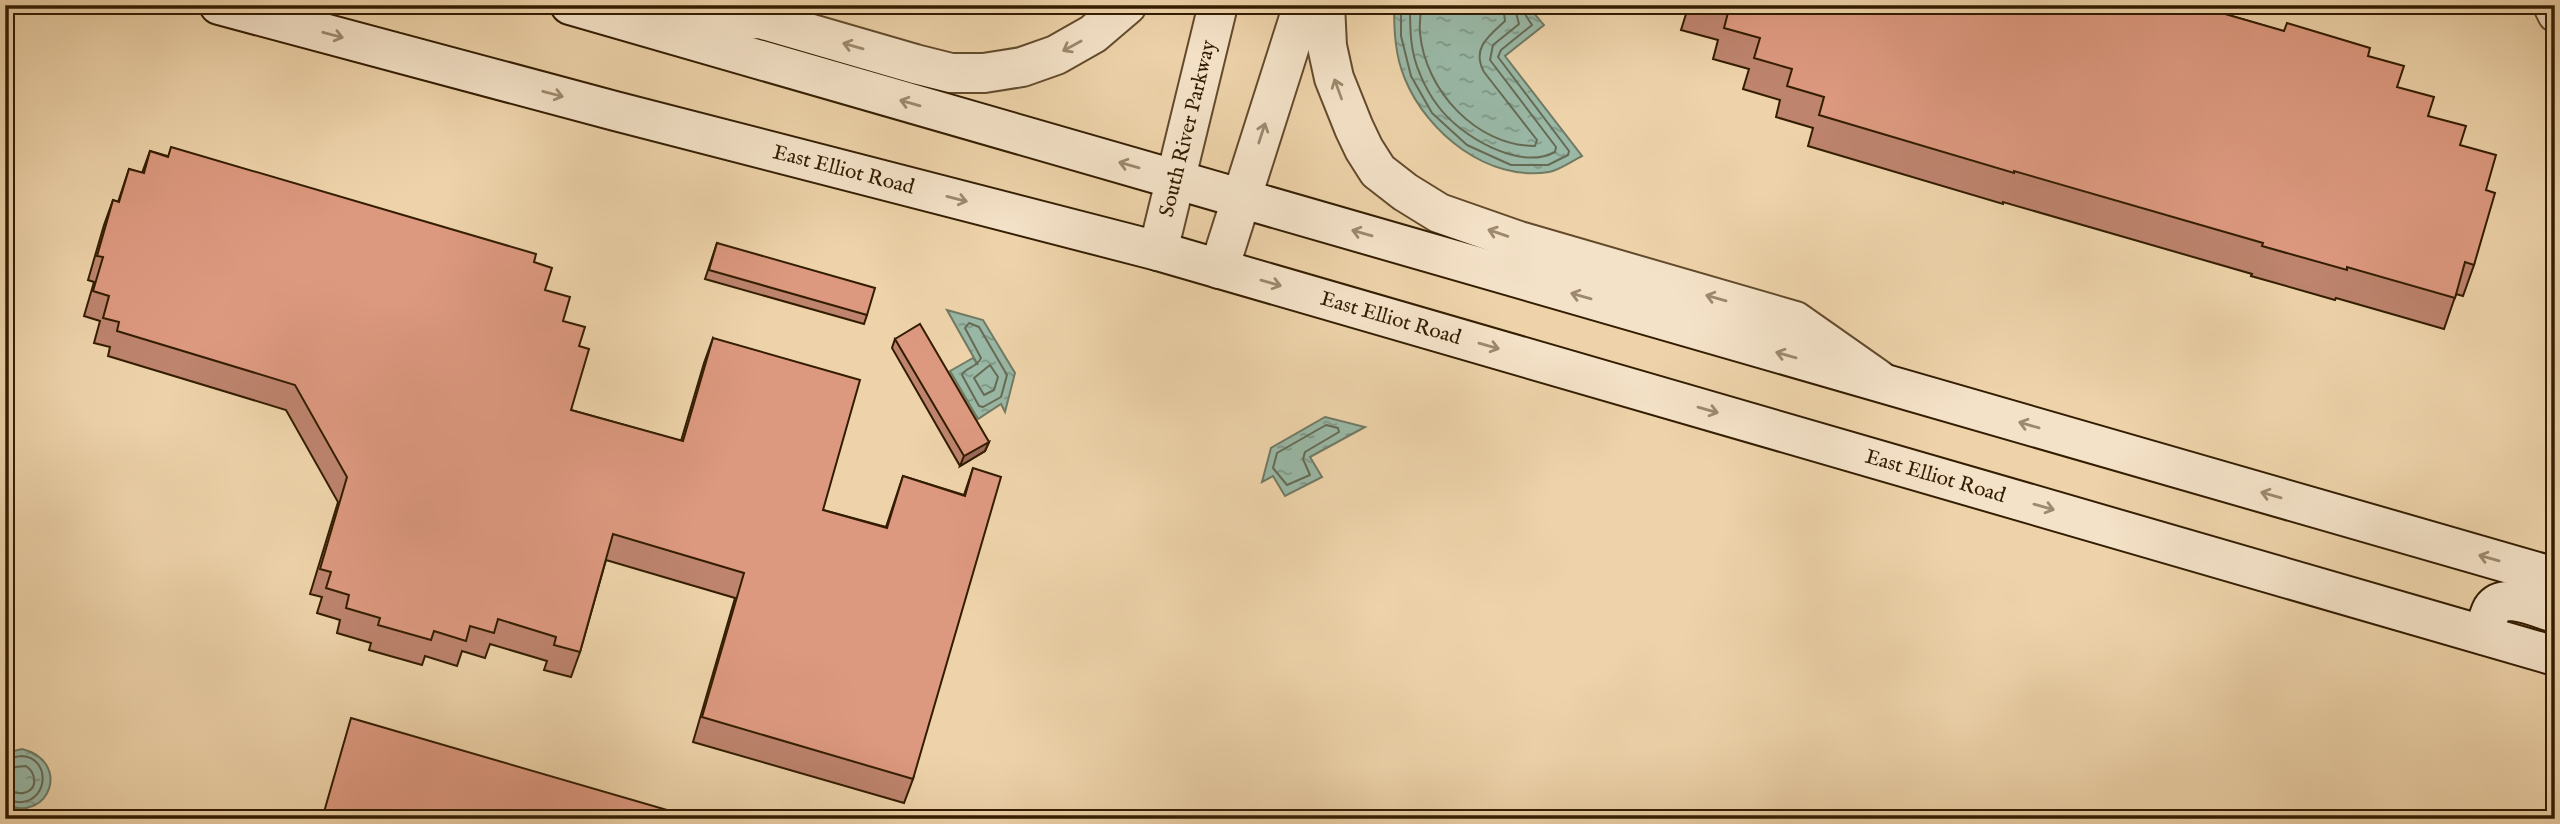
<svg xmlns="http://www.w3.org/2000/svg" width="2560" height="824" viewBox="0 0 2560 824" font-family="'IM FELL English',serif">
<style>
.water{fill:url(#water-ripples);stroke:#707a64;stroke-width:2}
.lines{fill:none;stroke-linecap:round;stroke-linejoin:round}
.shore{stroke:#666a54;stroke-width:2}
.minor-casing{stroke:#624a2b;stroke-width:37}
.tertiary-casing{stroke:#624a2b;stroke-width:42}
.secondary-casing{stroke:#331d01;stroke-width:42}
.minor{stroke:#f4e2c8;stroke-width:33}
.tertiary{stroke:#f4e2c8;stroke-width:38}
.secondary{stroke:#f4e2c8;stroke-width:38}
.wall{fill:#be846e;stroke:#331d01;stroke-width:2}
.shaded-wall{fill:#9b6b5a;stroke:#331d01;stroke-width:2}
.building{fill:#dd9980;stroke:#331d01;stroke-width:2}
.oneway{stroke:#9d896e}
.labels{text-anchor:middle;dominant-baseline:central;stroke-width:5;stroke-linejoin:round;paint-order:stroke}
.street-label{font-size:21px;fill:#331d01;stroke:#f4e2c8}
</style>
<defs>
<pattern id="water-ripples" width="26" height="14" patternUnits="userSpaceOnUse" patternTransform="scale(1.75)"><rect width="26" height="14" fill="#99b8a6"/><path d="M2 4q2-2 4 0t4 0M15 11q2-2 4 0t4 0" fill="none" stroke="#7d9585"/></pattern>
</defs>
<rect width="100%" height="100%" fill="#eed3aa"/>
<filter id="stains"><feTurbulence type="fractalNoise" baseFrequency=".00286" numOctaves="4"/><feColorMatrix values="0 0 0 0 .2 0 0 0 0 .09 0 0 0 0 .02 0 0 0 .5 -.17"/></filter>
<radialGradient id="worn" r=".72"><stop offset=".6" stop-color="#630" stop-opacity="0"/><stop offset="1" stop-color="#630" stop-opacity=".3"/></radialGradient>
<!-- water -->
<path class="water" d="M 1394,5 L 1527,5 L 1544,25 L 1505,56 L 1582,156 C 1572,161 1560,170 1549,172 C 1488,182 1427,133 1405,79 C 1395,56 1394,30 1394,5 Z
M 947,310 L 983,320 L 1015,373 L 1005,412 L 1001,404 L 978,419 L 950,371 L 973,358 L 978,365 Z
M 1325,417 L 1365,427 L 1310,457 L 1322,477 L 1285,496 L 1273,476 L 1262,482 L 1271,448 Z
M 22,749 C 71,761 51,823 5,805 L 5,753 Z"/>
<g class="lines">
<!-- shore -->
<path class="shore" d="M 1401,5 L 1401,36 L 1411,76 L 1432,113 L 1467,145 L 1511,165 L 1548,165 L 1568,155 L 1569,151 L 1498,57 L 1501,50 L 1532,25 L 1523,11 L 1522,5
M 1410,5 C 1410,29 1410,52 1420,74 C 1424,84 1431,97 1438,106 C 1460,136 1519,171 1555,152 L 1556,147 L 1490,60 L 1493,45 L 1519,24 L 1514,5
M 1421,5 C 1421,14 1419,24 1420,33 C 1425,90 1476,146 1535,146 L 1537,140 L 1484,72 C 1471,48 1489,36 1505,21 L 1503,5
M 969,323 L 979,327 L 1007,375 L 1001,397 L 983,407 L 979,406 L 962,375 C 965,367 977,368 981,358 L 965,328 Z
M 990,365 L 998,377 L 994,390 L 984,395 L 974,378 Z
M 1326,425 L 1338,428 L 1339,432 L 1305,452 L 1303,459 L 1310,475 L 1287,485 L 1273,468 L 1277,453 Z
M 5,759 C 11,759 16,756 22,756 C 50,758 49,799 22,802 C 16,803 11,800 5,799
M 5,768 L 26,766 C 36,773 39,790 23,793 C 17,794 11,791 5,790"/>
<!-- minor casing -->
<g class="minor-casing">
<path id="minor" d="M 2550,5 L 2555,15"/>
</g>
<!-- tertiary casing -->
<g class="tertiary-casing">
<g id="tertiary">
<path d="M 1325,5 L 1327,46 L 1334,78 L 1354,128 L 1364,149 L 1378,171 L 1405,192 L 1439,213 L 1519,241 L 1795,321 L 1879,380"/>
<path d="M 644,23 L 760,19 L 915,64 L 951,73 L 984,73 L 1022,67 L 1056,55 L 1093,34 L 1127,5"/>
<path id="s1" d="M 1158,251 L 1218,5"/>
<path d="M 1219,269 L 1303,5"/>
</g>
</g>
<!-- secondary casing -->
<g class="secondary-casing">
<g id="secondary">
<path id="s2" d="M 219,5 L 615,111 L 1158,251 L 2555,656"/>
<path d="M 570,5 L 2555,577"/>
<path d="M 2484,635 C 2486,627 2488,616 2492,609 C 2504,591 2539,609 2555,613"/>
</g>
</g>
<!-- minor -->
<use href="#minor" class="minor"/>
<!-- tertiary -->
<use href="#tertiary" class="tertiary"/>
<!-- secondary -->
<use href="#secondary" class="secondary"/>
</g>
<!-- wall -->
<path class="wall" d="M 1681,5 L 2194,5 L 2368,56 L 2397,87 L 2460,145 L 2486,190 L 2474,265 L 2463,296 L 2456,294 L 2444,329 L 2336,298 L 2335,300 L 2251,276 L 2252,274 L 2003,202 L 2003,204 L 1808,146 L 1813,128 L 1776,117 L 1780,100 L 1743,89 L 1749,69 L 1713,59 L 1718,40 L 1681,30 L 1686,14 L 1679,12 Z
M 150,151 L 534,262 L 545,290 L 563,321 L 579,346 L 571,410 L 681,441 L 704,363 L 713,338 L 823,510 L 886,527 L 903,476 L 964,495 L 973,468 L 913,779 L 904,803 L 693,742 L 735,598 L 606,560 L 580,652 L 571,677 L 544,670 L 547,661 L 490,644 L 485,658 L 462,651 L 457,666 L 425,656 L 422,665 L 369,650 L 371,643 L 337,633 L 340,620 L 317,613 L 322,597 L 310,594 L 338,502 L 286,410 L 108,356 L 110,347 L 94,343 L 100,321 L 84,316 L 94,282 L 88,280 L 104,225 L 113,200 L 118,202 L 129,169 L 142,173 Z
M 717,243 L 867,315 L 864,324 L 705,279 Z
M 895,339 L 989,442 L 985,451 L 960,466 L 892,348 Z"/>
<!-- shaded-wall -->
<path class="shaded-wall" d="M 989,442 L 985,451 L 960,466 L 964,456 Z"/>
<!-- building -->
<path class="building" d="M 1715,5 L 2194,5 L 2284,31 L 2287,23 L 2370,48 L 2368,56 L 2404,66 L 2397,87 L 2434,97 L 2428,116 L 2466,126 L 2460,145 L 2496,155 L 2486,190 L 2495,193 L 2474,265 L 2465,262 L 2455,298 L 2347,267 L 2347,270 L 2262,246 L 2263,243 L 2014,171 L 2014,173 L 1819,115 L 1824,97 L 1787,86 L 1792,69 L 1754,58 L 1760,38 L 1724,28 L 1729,9 Z
M 171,147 L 536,254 L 534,262 L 552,268 L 545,290 L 570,297 L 563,321 L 585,327 L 579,346 L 589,349 L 571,410 L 683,441 L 713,338 L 860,380 L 823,510 L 887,528 L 903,476 L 965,496 L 973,468 L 1001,477 L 913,779 L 702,717 L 744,573 L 613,534 L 580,652 L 554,645 L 556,637 L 498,619 L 494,633 L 470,626 L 466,641 L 434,631 L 431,640 L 378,625 L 380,618 L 346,608 L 349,595 L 326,588 L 331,572 L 320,569 L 347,477 L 295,385 L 117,331 L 119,322 L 103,318 L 109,296 L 93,291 L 103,257 L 97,256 L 113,200 L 119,202 L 129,169 L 144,173 L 150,151 L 168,157 Z
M 717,243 L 875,288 L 867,315 L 709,270 Z
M 920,324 L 989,442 L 964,456 L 895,339 Z
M 351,718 L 698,819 L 322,819 Z"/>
<!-- one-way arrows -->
<defs><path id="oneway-shaft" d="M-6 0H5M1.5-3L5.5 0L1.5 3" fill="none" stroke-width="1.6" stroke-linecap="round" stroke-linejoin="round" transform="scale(1.75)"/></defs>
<g class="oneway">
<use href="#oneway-shaft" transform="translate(333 35) rotate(15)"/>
<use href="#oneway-shaft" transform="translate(853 46) rotate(-164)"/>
<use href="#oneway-shaft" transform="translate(1072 46) rotate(151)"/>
<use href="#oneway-shaft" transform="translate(1338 89) rotate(-110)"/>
<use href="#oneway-shaft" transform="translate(553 94) rotate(15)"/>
<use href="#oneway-shaft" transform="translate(910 103) rotate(-164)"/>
<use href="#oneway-shaft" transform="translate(1262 133) rotate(-72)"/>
<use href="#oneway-shaft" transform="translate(1129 165) rotate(-164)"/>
<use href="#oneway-shaft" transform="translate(957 199) rotate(14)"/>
<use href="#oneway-shaft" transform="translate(1362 233) rotate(-164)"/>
<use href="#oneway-shaft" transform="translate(1498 233) rotate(-161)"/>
<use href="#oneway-shaft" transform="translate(1271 283) rotate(16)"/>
<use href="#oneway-shaft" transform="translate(1581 296) rotate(-164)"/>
<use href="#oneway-shaft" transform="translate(1716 298) rotate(-164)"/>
<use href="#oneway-shaft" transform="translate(1489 346) rotate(16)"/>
<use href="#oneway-shaft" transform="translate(1786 355) rotate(-164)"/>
<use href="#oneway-shaft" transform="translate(1708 410) rotate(16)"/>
<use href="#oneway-shaft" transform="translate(2029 425) rotate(-164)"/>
<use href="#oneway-shaft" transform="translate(2271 495) rotate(-164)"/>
<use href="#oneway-shaft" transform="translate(2044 507) rotate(16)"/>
<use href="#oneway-shaft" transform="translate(2489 558) rotate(-164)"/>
</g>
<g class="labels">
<!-- street labels -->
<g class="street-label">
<text stroke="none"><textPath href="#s1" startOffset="126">South River Parkway</textPath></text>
<text stroke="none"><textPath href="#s2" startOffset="646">East Elliot Road</textPath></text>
<text stroke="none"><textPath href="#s2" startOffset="1213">East Elliot Road</textPath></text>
<text stroke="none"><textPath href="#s2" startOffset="1780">East Elliot Road</textPath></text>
</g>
</g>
<!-- margin -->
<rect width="2560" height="824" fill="none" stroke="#eed3aa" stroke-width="28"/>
<rect x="7" y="7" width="2546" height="810" fill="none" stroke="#331d01" stroke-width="3.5"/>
<rect x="14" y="14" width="2532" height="796" fill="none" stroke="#331d01" stroke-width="2"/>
<rect width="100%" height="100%" filter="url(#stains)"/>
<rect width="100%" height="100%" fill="url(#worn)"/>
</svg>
